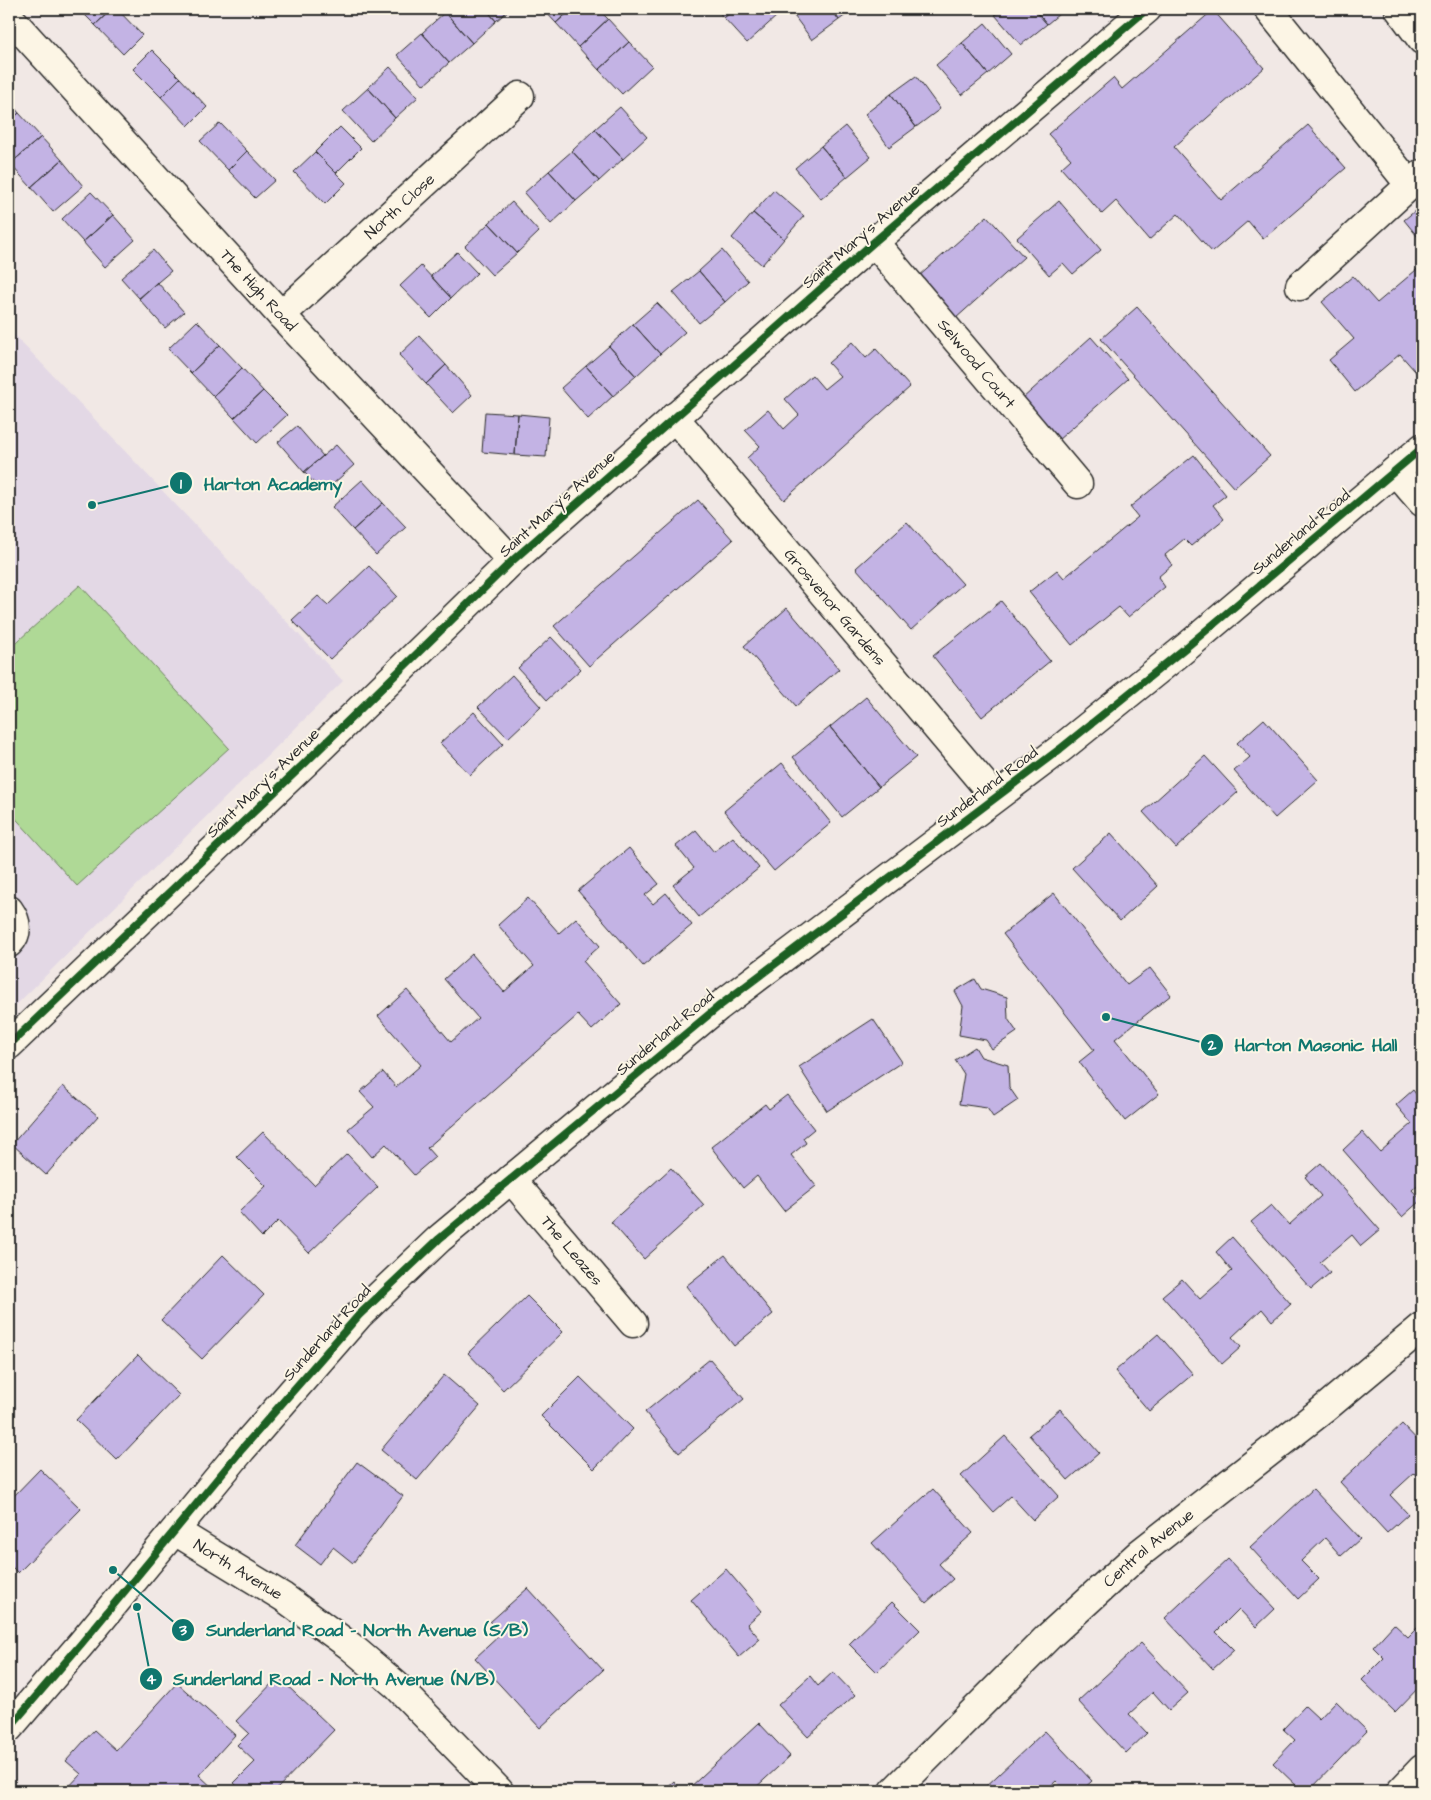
<svg xmlns="http://www.w3.org/2000/svg" width="1431" height="1800" viewBox="0 0 1431 1800" font-family="'Architects Daughter',sans-serif">
<style>
.built{fill:#e3d8e5}
.green{fill:#afd996;stroke:#6d8260}
.building{fill:#c3b3e4;stroke:#2b2b2b}
.lines{fill:none;stroke-linecap:round;stroke-linejoin:round}
.minor-casing{stroke:#2b2b2b;stroke-width:31}
.minor{stroke:#fcf5e5;stroke-width:28}
.cycleway-casing{stroke:#fcf5e5;stroke-width:11}
.cycleway{stroke:#1b5e20;stroke-width:8}
.labels{text-anchor:middle;dominant-baseline:central;stroke-width:4;stroke-linejoin:round;paint-order:stroke}
.street-label{font-size:16px;fill:#2b2b2b;stroke:#fcf5e5}
.leader{fill:none;stroke:#0f766e;stroke-width:2}
.callout-dot{fill:#0f766e;stroke:#fcf5e5;stroke-width:2}
.mark-label{font-size:15px;text-anchor:middle;font-weight:bold;fill:#fff}
.callout-label{font-size:18px;text-anchor:middle;font-weight:bold;fill:#0f766e;stroke:#fcf5e5;stroke-width:4;stroke-linejoin:round;paint-order:stroke}
</style>
<rect width="100%" height="100%" fill="#f1e8e5"/>
<filter id="ink" filterUnits="userSpaceOnUse"><feTurbulence type="fractalNoise" baseFrequency=".02" numOctaves="2"/><feDisplacementMap in="SourceGraphic" scale="10" xChannelSelector="R" yChannelSelector="G"/><feConvolveMatrix kernelMatrix="1 2 1 2 8 2 1 2 1" color-interpolation-filters="sRGB"/></filter>
<g filter="url(#ink)">
<!-- built -->
<path class="built" d="M 9,329 L 343,681 L 9,1012 Z"/>
<!-- green -->
<path class="green" d="M 80,585 L 229,748 L 77,886 L 9,811 L 9,649 Z"/>
<!-- building -->
<path class="building" d="M 79,9 L 112,9 L 95,25 Z
M 112,9 L 117,9 L 142,35 L 123,54 L 95,25 Z
M 449,9 L 486,9 L 496,21 L 472,43 L 445,12 Z
M 486,9 L 510,9 L 496,21 Z
M 543,9 L 572,9 L 556,23 Z
M 572,9 L 598,9 L 608,19 L 578,47 L 556,23 Z
M 716,9 L 734,9 L 724,18 Z
M 734,9 L 770,9 L 777,16 L 747,43 L 724,18 Z
M 789,9 L 831,9 L 839,20 L 812,40 Z
M 831,9 L 854,9 L 839,20 Z
M 1002,9 L 1034,9 L 1047,24 L 1021,45 L 995,15 Z
M 1034,9 L 1065,9 L 1047,24 Z
M 1213,10 L 1264,68 L 1174,147 L 1221,200 L 1308,125 L 1346,168 L 1263,239 L 1248,221 L 1212,252 L 1178,214 L 1149,240 L 1116,201 L 1102,214 L 1061,168 L 1071,159 L 1048,134 L 1113,78 L 1122,89 Z
M 445,12 L 472,43 L 449,63 L 422,33 Z
M 608,19 L 629,42 L 599,70 L 578,47 Z
M 985,23 L 1011,54 L 988,74 L 962,43 Z
M 422,33 L 449,63 L 424,85 L 397,55 Z
M 629,42 L 652,66 L 622,94 L 599,70 Z
M 962,43 L 988,74 L 962,95 L 936,65 Z
M 152,50 L 180,78 L 161,97 L 133,69 Z
M 390,67 L 418,97 L 395,118 L 368,88 Z
M 916,76 L 940,109 L 916,127 L 891,94 Z
M 180,78 L 207,107 L 188,126 L 161,97 Z
M 368,88 L 395,118 L 371,141 L 343,111 Z
M 891,94 L 916,127 L 889,147 L 865,114 Z
M 9,101 L 19,113 L 9,122 Z
M 620,107 L 647,137 L 623,159 L 595,129 Z
M 19,113 L 41,137 L 10,164 L 9,162 L 9,122 Z
M 220,123 L 247,151 L 228,170 L 200,141 Z
M 845,126 L 871,157 L 847,177 L 821,146 Z
M 340,127 L 361,148 L 336,173 L 315,152 Z
M 595,129 L 623,159 L 599,181 L 572,151 Z
M 41,137 L 62,160 L 31,187 L 10,164 Z
M 821,146 L 847,177 L 821,199 L 795,168 Z
M 247,151 L 275,180 L 255,198 L 228,170 Z
M 572,151 L 599,181 L 576,201 L 549,171 Z
M 315,152 L 346,183 L 325,204 L 294,172 Z
M 62,160 L 83,186 L 53,212 L 31,187 Z
M 549,171 L 576,201 L 551,224 L 524,193 Z
M 774,190 L 804,216 L 784,239 L 753,213 Z
M 91,192 L 113,215 L 83,242 L 62,219 Z
M 1059,201 L 1101,250 L 1073,274 L 1063,263 L 1049,275 L 1017,238 Z
M 512,202 L 539,232 L 517,253 L 489,223 Z
M 1422,205 L 1422,242 L 1404,220 Z
M 753,213 L 784,239 L 762,265 L 732,238 Z
M 113,215 L 135,240 L 105,267 L 83,242 Z
M 987,216 L 1024,257 L 955,319 L 918,277 Z
M 489,223 L 517,253 L 492,275 L 465,246 Z
M 153,250 L 171,271 L 139,298 L 121,278 Z
M 722,250 L 748,281 L 725,302 L 699,271 Z
M 457,252 L 477,273 L 451,298 L 431,276 Z
M 1422,265 L 1422,379 L 1400,354 L 1355,392 L 1329,360 L 1354,339 L 1322,302 L 1353,276 L 1377,303 Z
M 421,266 L 451,298 L 431,318 L 400,286 Z
M 699,271 L 725,302 L 699,323 L 673,292 Z
M 157,282 L 184,312 L 165,328 L 139,299 Z
M 657,303 L 685,332 L 660,354 L 633,324 Z
M 1137,307 L 1270,456 L 1234,488 L 1101,339 Z
M 197,321 L 220,345 L 191,373 L 168,349 Z
M 633,324 L 660,354 L 636,376 L 609,346 Z
M 419,336 L 446,365 L 426,384 L 399,355 Z
M 1091,337 L 1128,379 L 1058,440 L 1022,399 Z
M 852,342 L 866,358 L 876,349 L 910,387 L 784,500 L 747,458 L 760,446 L 745,430 L 768,410 L 784,429 L 799,415 L 785,399 L 812,375 L 824,389 L 840,376 L 828,363 Z
M 220,345 L 242,368 L 213,396 L 191,373 Z
M 609,346 L 636,376 L 613,396 L 586,366 Z
M 446,365 L 472,395 L 453,413 L 426,384 Z
M 586,366 L 613,396 L 588,419 L 561,388 Z
M 242,368 L 263,391 L 234,418 L 213,396 Z
M 263,391 L 287,415 L 257,443 L 234,418 Z
M 485,412 L 518,414 L 515,455 L 482,452 Z
M 518,414 L 549,417 L 546,457 L 515,455 Z
M 297,426 L 323,456 L 304,472 L 278,442 Z
M 336,445 L 354,465 L 323,493 L 304,472 Z
M 1194,455 L 1226,495 L 1213,505 L 1224,519 L 1191,546 L 1184,539 L 1165,555 L 1172,565 L 1158,577 L 1165,587 L 1128,617 L 1119,607 L 1072,645 L 1029,592 L 1057,570 L 1064,578 L 1138,517 L 1130,507 Z
M 362,480 L 383,503 L 353,530 L 332,507 Z
M 698,500 L 733,540 L 589,666 L 554,626 Z
M 383,503 L 406,527 L 376,555 L 353,530 Z
M 907,522 L 963,584 L 911,630 L 856,568 Z
M 369,566 L 397,596 L 330,659 L 292,620 L 318,596 L 328,605 Z
M 1001,601 L 1050,661 L 982,717 L 933,656 Z
M 787,608 L 839,669 L 796,706 L 744,646 Z
M 551,637 L 581,669 L 547,700 L 518,668 Z
M 512,675 L 541,707 L 508,738 L 478,707 Z
M 866,697 L 916,757 L 879,787 L 830,727 Z
M 474,712 L 503,744 L 470,775 L 440,743 Z
M 1264,719 L 1318,780 L 1275,818 L 1234,771 L 1250,757 L 1237,743 Z
M 830,727 L 879,787 L 842,817 L 793,757 Z
M 1205,756 L 1238,792 L 1176,848 L 1143,812 Z
M 782,763 L 831,823 L 774,871 L 724,811 Z
M 696,830 L 714,852 L 733,837 L 759,868 L 699,917 L 673,885 L 694,868 L 676,846 Z
M 1111,833 L 1158,886 L 1120,921 L 1072,868 Z
M 629,848 L 659,884 L 645,895 L 653,904 L 666,893 L 692,925 L 643,966 L 578,891 Z
M 1054,893 L 1127,985 L 1150,968 L 1171,995 L 1115,1039 L 1159,1094 L 1125,1121 L 1079,1062 L 1094,1050 L 1003,934 Z
M 528,898 L 559,933 L 576,918 L 600,946 L 583,961 L 621,1004 L 592,1030 L 578,1015 L 427,1148 L 435,1157 L 414,1175 L 386,1144 L 372,1157 L 348,1129 L 374,1107 L 360,1092 L 383,1072 L 396,1087 L 421,1065 L 378,1016 L 407,990 L 451,1042 L 478,1018 L 444,979 L 472,954 L 504,992 L 534,966 L 498,925 Z
M 975,979 L 981,989 L 1007,997 L 1008,1019 L 1017,1032 L 992,1049 L 986,1040 L 959,1035 L 963,1006 L 955,991 Z
M 873,1019 L 902,1062 L 827,1111 L 799,1067 Z
M 975,1047 L 981,1057 L 1008,1065 L 1009,1087 L 1018,1100 L 993,1117 L 987,1108 L 959,1104 L 964,1074 L 955,1060 Z
M 1422,1049 L 1422,1059 L 1417,1053 Z
M 63,1086 L 98,1116 L 46,1175 L 12,1144 Z
M 1413,1090 L 1422,1102 L 1422,1181 L 1412,1190 L 1421,1200 L 1402,1217 L 1343,1150 L 1362,1132 L 1380,1152 L 1412,1124 L 1396,1105 Z
M 787,1095 L 814,1129 L 803,1138 L 806,1143 L 791,1155 L 816,1186 L 784,1211 L 757,1176 L 743,1188 L 711,1147 L 765,1104 L 769,1109 Z
M 263,1132 L 314,1185 L 347,1154 L 378,1187 L 309,1253 L 278,1221 L 262,1237 L 239,1212 L 266,1186 L 237,1157 Z
M 1321,1163 L 1380,1230 L 1361,1246 L 1352,1235 L 1320,1262 L 1330,1273 L 1311,1289 L 1251,1222 L 1271,1205 L 1289,1225 L 1321,1196 L 1305,1177 Z
M 671,1168 L 704,1205 L 644,1259 L 611,1222 Z
M 9,1198 L 15,1204 L 9,1211 Z
M 1232,1237 L 1291,1304 L 1272,1321 L 1262,1309 L 1232,1337 L 1241,1347 L 1222,1364 L 1162,1296 L 1182,1279 L 1200,1299 L 1232,1271 L 1216,1252 Z
M 223,1255 L 264,1295 L 202,1359 L 161,1320 Z
M 725,1255 L 773,1314 L 734,1346 L 686,1286 Z
M 527,1296 L 563,1332 L 503,1390 L 468,1353 Z
M 1158,1334 L 1193,1374 L 1149,1411 L 1115,1371 Z
M 138,1355 L 179,1395 L 117,1460 L 76,1420 Z
M 710,1359 L 744,1399 L 679,1453 L 645,1412 Z
M 444,1375 L 480,1406 L 417,1480 L 381,1450 Z
M 580,1377 L 633,1429 L 594,1469 L 541,1416 Z
M 1060,1409 L 1099,1453 L 1068,1480 L 1029,1435 Z
M 1402,1424 L 1422,1445 L 1422,1482 L 1414,1473 L 1390,1495 L 1408,1514 L 1387,1533 L 1340,1482 Z
M 1005,1436 L 1059,1496 L 1033,1520 L 1011,1496 L 993,1512 L 961,1476 Z
M 357,1462 L 403,1496 L 353,1563 L 333,1547 L 320,1564 L 295,1545 Z
M 40,1469 L 81,1509 L 18,1573 L 9,1564 L 9,1501 Z
M 933,1489 L 973,1533 L 939,1564 L 953,1579 L 926,1603 L 872,1543 Z
M 1313,1489 L 1360,1539 L 1341,1556 L 1325,1538 L 1301,1561 L 1319,1579 L 1298,1599 L 1250,1547 Z
M 1228,1559 L 1275,1609 L 1256,1627 L 1239,1609 L 1216,1632 L 1234,1650 L 1213,1669 L 1165,1618 Z
M 726,1569 L 762,1611 L 747,1624 L 760,1639 L 739,1657 L 691,1600 Z
M 528,1588 L 603,1670 L 540,1728 L 475,1658 L 501,1634 L 490,1622 Z
M 892,1602 L 920,1630 L 877,1672 L 849,1644 Z
M 1422,1623 L 1422,1684 L 1395,1712 L 1362,1680 L 1384,1658 L 1373,1647 L 1394,1624 L 1408,1637 Z
M 1141,1643 L 1188,1693 L 1169,1710 L 1153,1692 L 1129,1714 L 1147,1733 L 1126,1753 L 1078,1701 Z
M 833,1672 L 855,1695 L 808,1737 L 778,1705 L 810,1676 L 818,1686 Z
M 278,1677 L 334,1730 L 275,1791 L 242,1791 L 234,1783 L 255,1762 L 237,1745 L 249,1733 L 236,1721 Z
M 177,1683 L 235,1735 L 199,1775 L 216,1791 L 65,1791 L 81,1774 L 66,1761 L 94,1730 L 116,1750 Z
M 1336,1701 L 1367,1731 L 1309,1791 L 1302,1791 L 1273,1763 L 1295,1740 L 1283,1729 L 1305,1706 L 1319,1719 Z
M 759,1723 L 790,1756 L 752,1791 L 686,1791 Z
M 1045,1731 L 1092,1781 L 1081,1791 L 1066,1791 L 1056,1781 L 1045,1791 L 984,1791 L 982,1790 Z
M 674,1781 L 682,1791 L 663,1791 Z"/>
<g class="lines">
<!-- minor casing -->
<g class="minor-casing">
<g id="minor">
<path d="M 1399,9 L 1422,40"/>
<path d="M 1269,10 L 1410,185"/>
<path id="s1" d="M 9,17 L 281,315 L 512,561"/>
<path id="s2" d="M 874,242 L 1078,484"/>
<path d="M 1300,286 L 1422,174"/>
<path id="s3" d="M 281,315 L 520,96"/>
<path id="s4" d="M 674,417 L 995,797"/>
<path d="M 1395,471 L 1422,502"/>
<path d="M 9,910 C 17,921 19,933 9,943"/>
<path d="M 9,1045 L 306,762 L 512,561 L 874,242 L 1147,9"/>
<path id="s5" d="M 511,1179 L 633,1323"/>
<path id="s6" d="M 175,1531 L 283,1597 L 350,1646 L 396,1685 L 499,1791"/>
<path d="M 9,1728 L 81,1644 L 242,1449 L 359,1315 L 439,1239 L 718,1007 L 1060,749 L 1189,645 L 1422,448"/>
<path id="s7" d="M 894,1791 L 1049,1636 L 1140,1553 L 1324,1409 L 1422,1327"/>
<path d="M 1401,1791 L 1422,1769"/>
</g>
</g>
<!-- minor -->
<use href="#minor" class="minor"/>
<!-- cycleway casing -->
<g class="cycleway-casing">
<path id="cycleway" d="M 9,1045 L 306,762 L 512,561 L 874,242 L 1147,9
M 9,1728 L 81,1644 L 242,1449 L 359,1315 L 439,1239 L 718,1007 L 1060,749 L 1189,645 L 1422,448"/>
</g>
<!-- cycleway -->
<use href="#cycleway" class="cycleway"/>
</g>
</g>
<g class="labels">
<!-- street labels -->
<g class="street-label">
<text stroke="none"><textPath href="#s3" startOffset="161">North Close</textPath></text>
<text transform="translate(861 236) rotate(-41)">Saint Mary's Avenue</text>
<text stroke="none"><textPath href="#s1" startOffset="370">The High Road</textPath></text>
<text stroke="none"><textPath href="#s2" startOffset="159">Selwood Court</textPath></text>
<text transform="translate(557 504) rotate(-42)">Saint Mary's Avenue</text>
<text transform="translate(1301 532) rotate(-40)">Sunderland Road</text>
<text stroke="none"><textPath href="#s4" startOffset="249">Grosvenor Gardens</textPath></text>
<text transform="translate(263 783) rotate(-44)">Saint Mary's Avenue</text>
<text transform="translate(987 787) rotate(-37)">Sunderland Road</text>
<text transform="translate(665 1033) rotate(-40)">Sunderland Road</text>
<text stroke="none"><textPath href="#s5" startOffset="94">The Leazes</textPath></text>
<text transform="translate(327 1333) rotate(-48)">Sunderland Road</text>
<text stroke="none"><textPath href="#s7" startOffset="352">Central Avenue</textPath></text>
<text stroke="none"><textPath href="#s6" startOffset="74">North Avenue</textPath></text>
</g>
</g>
<!-- callouts -->
<path class="leader" d="M92 505L181 483M1106 1017L1212 1045M113 1570L183 1630M137 1607L151 1679"/>
<g class="callout-dot">
<circle cx="92" cy="505" r="5"/>
<circle cx="1106" cy="1017" r="5"/>
<circle cx="113" cy="1570" r="5"/>
<circle cx="137" cy="1607" r="5"/>
<circle cx="181" cy="483" r="12"/>
<circle cx="1212" cy="1045" r="12"/>
<circle cx="183" cy="1630" r="12"/>
<circle cx="151" cy="1679" r="12"/>
</g>
<g class="mark-label">
<text x="181" y="489">1</text>
<text x="1212" y="1050">2</text>
<text x="183" y="1635">3</text>
<text x="151" y="1684">4</text>
</g>
<g class="callout-label">
<text x="273" y="490">Harton Academy</text>
<text x="1316" y="1051">Harton Masonic Hall</text>
<text x="367" y="1636">Sunderland Road - North Avenue (S/B)</text>
<text x="334" y="1685">Sunderland Road - North Avenue (N/B)</text>
</g>
<!-- margin -->
<rect width="1431" height="1800" fill="none" stroke="#fcf5e5" stroke-width="30"/>
<rect x="15" y="15" width="1401" height="1770" fill="none" stroke="#2b2b2b" stroke-width="2" filter="url(#ink)"/>
</svg>
